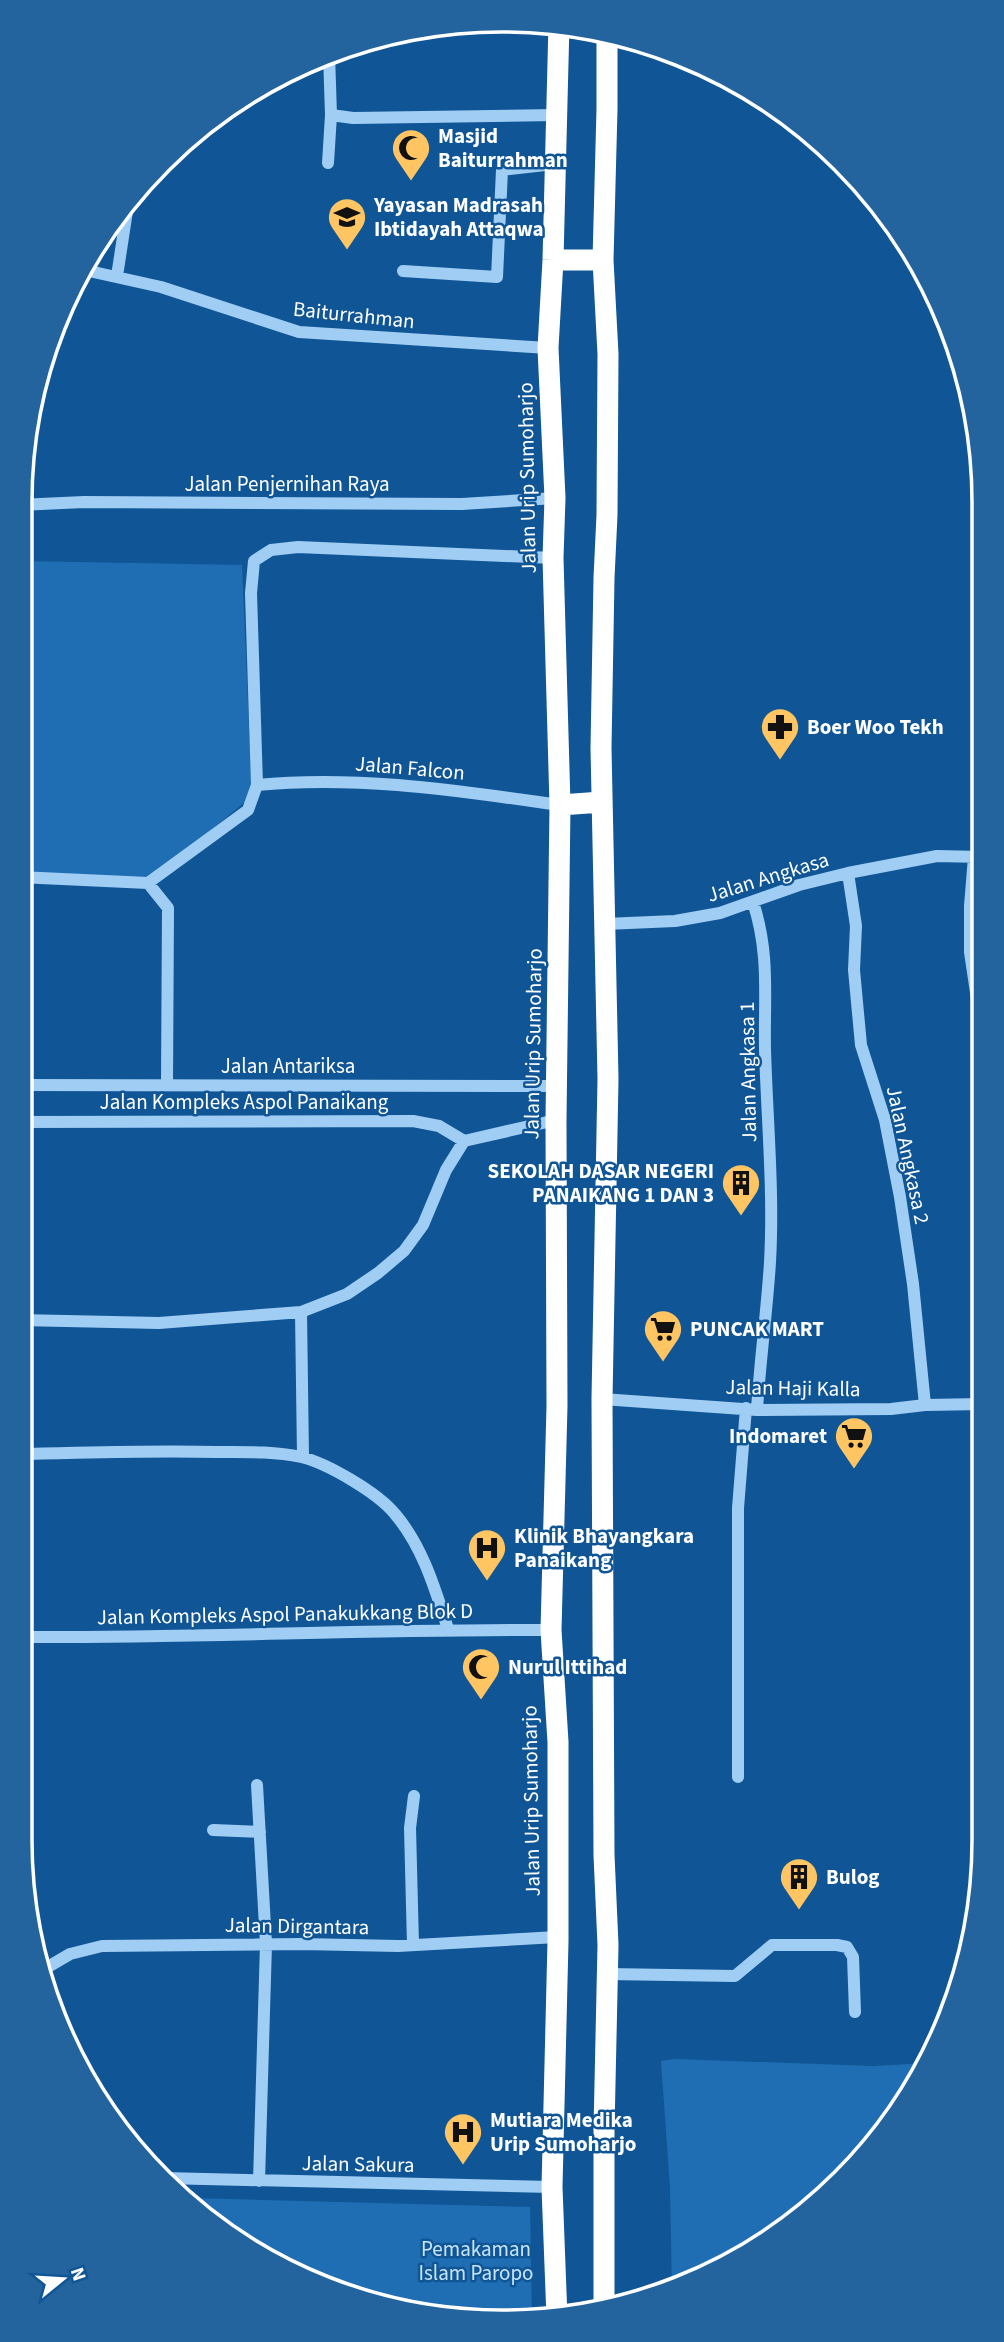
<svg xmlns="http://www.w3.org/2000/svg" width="1004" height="2342" viewBox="0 0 1004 2342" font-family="'Source Sans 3',sans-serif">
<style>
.green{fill:#1f6eb4}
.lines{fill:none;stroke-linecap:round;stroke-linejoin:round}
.minor{stroke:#a0cdf4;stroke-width:12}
.highway{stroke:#fff;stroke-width:21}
.labels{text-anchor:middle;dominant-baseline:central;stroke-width:5;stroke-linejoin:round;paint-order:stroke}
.poi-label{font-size:21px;font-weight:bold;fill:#fff;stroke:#105696;text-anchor:start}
.street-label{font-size:21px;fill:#fff;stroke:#105696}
.park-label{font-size:21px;fill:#c8e5fe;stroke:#105696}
.rim{fill:none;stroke:#fff;stroke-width:3.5}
</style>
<rect width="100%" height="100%" fill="#105696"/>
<!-- green -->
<path class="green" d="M 19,561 L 242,565 L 252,796 L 152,879 L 24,872 L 19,865 Z
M 675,2059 L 873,2066 L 928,2063 L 920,2081 L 865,2158 L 743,2258 L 672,2290 L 670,2187 L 661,2061 Z
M 188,2198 L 530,2207 L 532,2318 L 408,2314 L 261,2258 Z"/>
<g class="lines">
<!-- minor -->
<path class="minor" d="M 329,54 L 331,115 L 353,118 L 556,115
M 328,163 L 331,115
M 80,269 L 161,287 L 299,332 L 548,348
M 403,271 L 497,277 L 502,170 L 554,164
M 117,276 L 129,198
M 19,505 L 84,502 L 462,504 L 555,498
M 257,785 C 358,775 459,791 560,805
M 974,857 L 970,906 L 970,952 L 977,999 L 978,1054 L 982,1086
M 848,873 L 856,926 L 854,970 L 861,1045 L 885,1120 L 900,1197 L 913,1284 L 925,1405
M 19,877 L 148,883
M 753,902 C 770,954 764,996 765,1049 C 767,1120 774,1191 770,1262 C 767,1311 760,1360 757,1410
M 605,924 L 675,921 L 720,913 L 799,885 L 848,873 L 937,856 L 982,857
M 167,1084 L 168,908 L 148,883 L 248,810 L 257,785 L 251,593 L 254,561 L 271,550 L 298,547 L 553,558
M 19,1085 L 557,1086
M 19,1122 L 413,1121 L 439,1126 L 464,1141
M 301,1312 L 303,1457
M 19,1320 L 159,1323 L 301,1312 L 347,1294 L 378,1273 L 404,1251 L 423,1225 L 446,1170 L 464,1141 L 556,1120
M 602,1399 L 757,1410 L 891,1409 L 925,1405 L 983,1404
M 19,1454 C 85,1453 150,1450 216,1452 C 244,1452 273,1451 301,1457 C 327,1463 378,1493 395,1514 C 423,1547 435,1589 448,1629
M 19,1637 C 197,1638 373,1629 551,1630
M 738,1777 L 738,1508 L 746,1408
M 257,1785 L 266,1944 L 259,2181
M 213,1830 L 260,1832
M 413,1945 L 410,1828 L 414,1796
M 41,1971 L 70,1954 L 102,1946 L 302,1944 L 398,1946 L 557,1937
M 607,1974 L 735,1976 L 772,1945 L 837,1945 L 847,1947 L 853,1957 L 855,2012
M 163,2178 L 552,2187"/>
<!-- highway -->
<path class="highway" d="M 553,260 L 603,260
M 560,805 L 602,802
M 604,2309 L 604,2130 L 608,1945 L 604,1855 L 602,1399 L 608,1079 L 601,748 L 604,578 L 607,515 L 608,354 L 603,260 L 607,109 L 607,33
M 557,2318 L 552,2187 L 558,1941 L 558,1742 L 551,1630 L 557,1406 L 556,1120 L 560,805 L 553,558 L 555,498 L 548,348 L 553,260 L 559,23"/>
</g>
<!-- icons -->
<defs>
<g id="mosque-pin" transform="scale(2.0125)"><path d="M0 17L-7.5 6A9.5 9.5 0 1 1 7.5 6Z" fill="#ffc562" stroke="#105696"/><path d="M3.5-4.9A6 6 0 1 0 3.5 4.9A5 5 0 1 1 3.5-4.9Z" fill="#111"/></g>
<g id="school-pin" transform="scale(2.0125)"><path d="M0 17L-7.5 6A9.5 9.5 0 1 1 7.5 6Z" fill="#ffc562" stroke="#105696"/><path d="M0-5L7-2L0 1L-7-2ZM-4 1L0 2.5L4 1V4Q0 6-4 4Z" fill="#111"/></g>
<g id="pharmacy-pin" transform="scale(2.0125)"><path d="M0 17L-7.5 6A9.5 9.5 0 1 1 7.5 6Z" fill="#ffc562" stroke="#105696"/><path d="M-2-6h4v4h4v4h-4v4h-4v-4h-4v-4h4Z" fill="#111"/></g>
<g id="building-pin" transform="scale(2.0125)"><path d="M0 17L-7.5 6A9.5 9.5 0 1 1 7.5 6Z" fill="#ffc562" stroke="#105696"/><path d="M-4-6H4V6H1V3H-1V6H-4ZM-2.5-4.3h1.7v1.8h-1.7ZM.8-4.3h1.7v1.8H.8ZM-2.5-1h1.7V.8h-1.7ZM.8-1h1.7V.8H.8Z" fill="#111"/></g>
<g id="supermarket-pin" transform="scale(2.0125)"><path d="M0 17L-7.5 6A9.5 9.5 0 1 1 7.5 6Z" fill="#ffc562" stroke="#105696"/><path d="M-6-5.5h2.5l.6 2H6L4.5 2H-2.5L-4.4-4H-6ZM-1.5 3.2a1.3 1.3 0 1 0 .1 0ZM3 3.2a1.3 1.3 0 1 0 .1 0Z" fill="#111"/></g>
<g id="hospital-pin" transform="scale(2.0125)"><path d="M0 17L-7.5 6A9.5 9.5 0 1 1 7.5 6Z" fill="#ffc562" stroke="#105696"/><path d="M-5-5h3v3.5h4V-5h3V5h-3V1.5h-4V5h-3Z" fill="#111"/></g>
</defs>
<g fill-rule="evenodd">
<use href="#mosque-pin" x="411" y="148"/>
<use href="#school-pin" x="347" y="217"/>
<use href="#pharmacy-pin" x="780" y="727"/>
<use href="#building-pin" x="741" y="1183"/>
<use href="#supermarket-pin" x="663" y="1329"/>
<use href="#supermarket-pin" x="854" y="1436"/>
<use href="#hospital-pin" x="487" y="1548"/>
<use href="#mosque-pin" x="481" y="1667"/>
<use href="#building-pin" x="799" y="1877"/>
<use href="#hospital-pin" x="463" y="2132"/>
</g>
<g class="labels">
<!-- poi labels -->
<g class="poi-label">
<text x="438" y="136">Masjid<tspan x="438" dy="24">Baiturrahman</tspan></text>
<text x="374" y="205">Yayasan Madrasah<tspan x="374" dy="24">Ibtidayah Attaqwa</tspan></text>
<text x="807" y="727">Boer Woo Tekh</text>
<text x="714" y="1171" text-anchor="end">SEKOLAH DASAR NEGERI<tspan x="714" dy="24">PANAIKANG 1 DAN 3</tspan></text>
<text x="690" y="1329">PUNCAK MART</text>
<text x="827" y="1436" text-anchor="end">Indomaret</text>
<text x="514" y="1536">Klinik Bhayangkara<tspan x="514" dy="24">Panaikang</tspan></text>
<text x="508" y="1667">Nurul Ittihad</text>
<text x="826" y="1877">Bulog</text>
<text x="490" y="2120">Mutiara Medika<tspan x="490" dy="24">Urip Sumoharjo</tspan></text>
</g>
<!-- street labels -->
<g class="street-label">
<text transform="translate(354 315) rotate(6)">Baiturrahman</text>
<text transform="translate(527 478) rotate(-91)">Jalan Urip Sumoharjo</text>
<text x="287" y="484">Jalan Penjernihan Raya</text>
<text transform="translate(410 768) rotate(5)">Jalan Falcon</text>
<text transform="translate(768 877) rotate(-17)">Jalan Angkasa</text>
<text transform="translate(533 1044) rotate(-89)">Jalan Urip Sumoharjo</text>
<text x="288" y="1066">Jalan Antariksa</text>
<text transform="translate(748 1072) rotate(-91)">Jalan Angkasa 1</text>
<text x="244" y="1102">Jalan Kompleks Aspol Panaikang</text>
<text transform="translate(908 1155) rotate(78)">Jalan Angkasa 2</text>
<text transform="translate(793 1388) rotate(1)">Jalan Haji Kalla</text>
<text transform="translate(285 1614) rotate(-1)">Jalan Kompleks Aspol Panakukkang Blok D</text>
<text transform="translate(531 1801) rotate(-91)">Jalan Urip Sumoharjo</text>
<text transform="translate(297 1926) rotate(1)">Jalan Dirgantara</text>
<text transform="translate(358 2164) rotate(1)">Jalan Sakura</text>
</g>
<!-- park labels -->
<g class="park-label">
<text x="476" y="2249">Pemakaman<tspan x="476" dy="24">Islam Paropo</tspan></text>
</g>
</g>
<!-- crop -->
<path d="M0 0H1004V2342H0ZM502 32H502A470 470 0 0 1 972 502V1840A470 470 0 0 1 502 2310H502A470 470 0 0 1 32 1840V502A470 470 0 0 1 502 32Z" fill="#23649e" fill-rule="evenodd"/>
<path class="rim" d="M502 32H502A470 470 0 0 1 972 502V1840A470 470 0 0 1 502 2310H502A470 470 0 0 1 32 1840V502A470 470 0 0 1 502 32Z"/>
<!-- north arrow -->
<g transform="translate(63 2279) rotate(72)" stroke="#105696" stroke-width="5" paint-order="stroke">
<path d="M0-5L12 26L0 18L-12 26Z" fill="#ffffff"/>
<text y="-10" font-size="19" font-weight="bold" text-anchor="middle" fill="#ffffff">N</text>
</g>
</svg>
